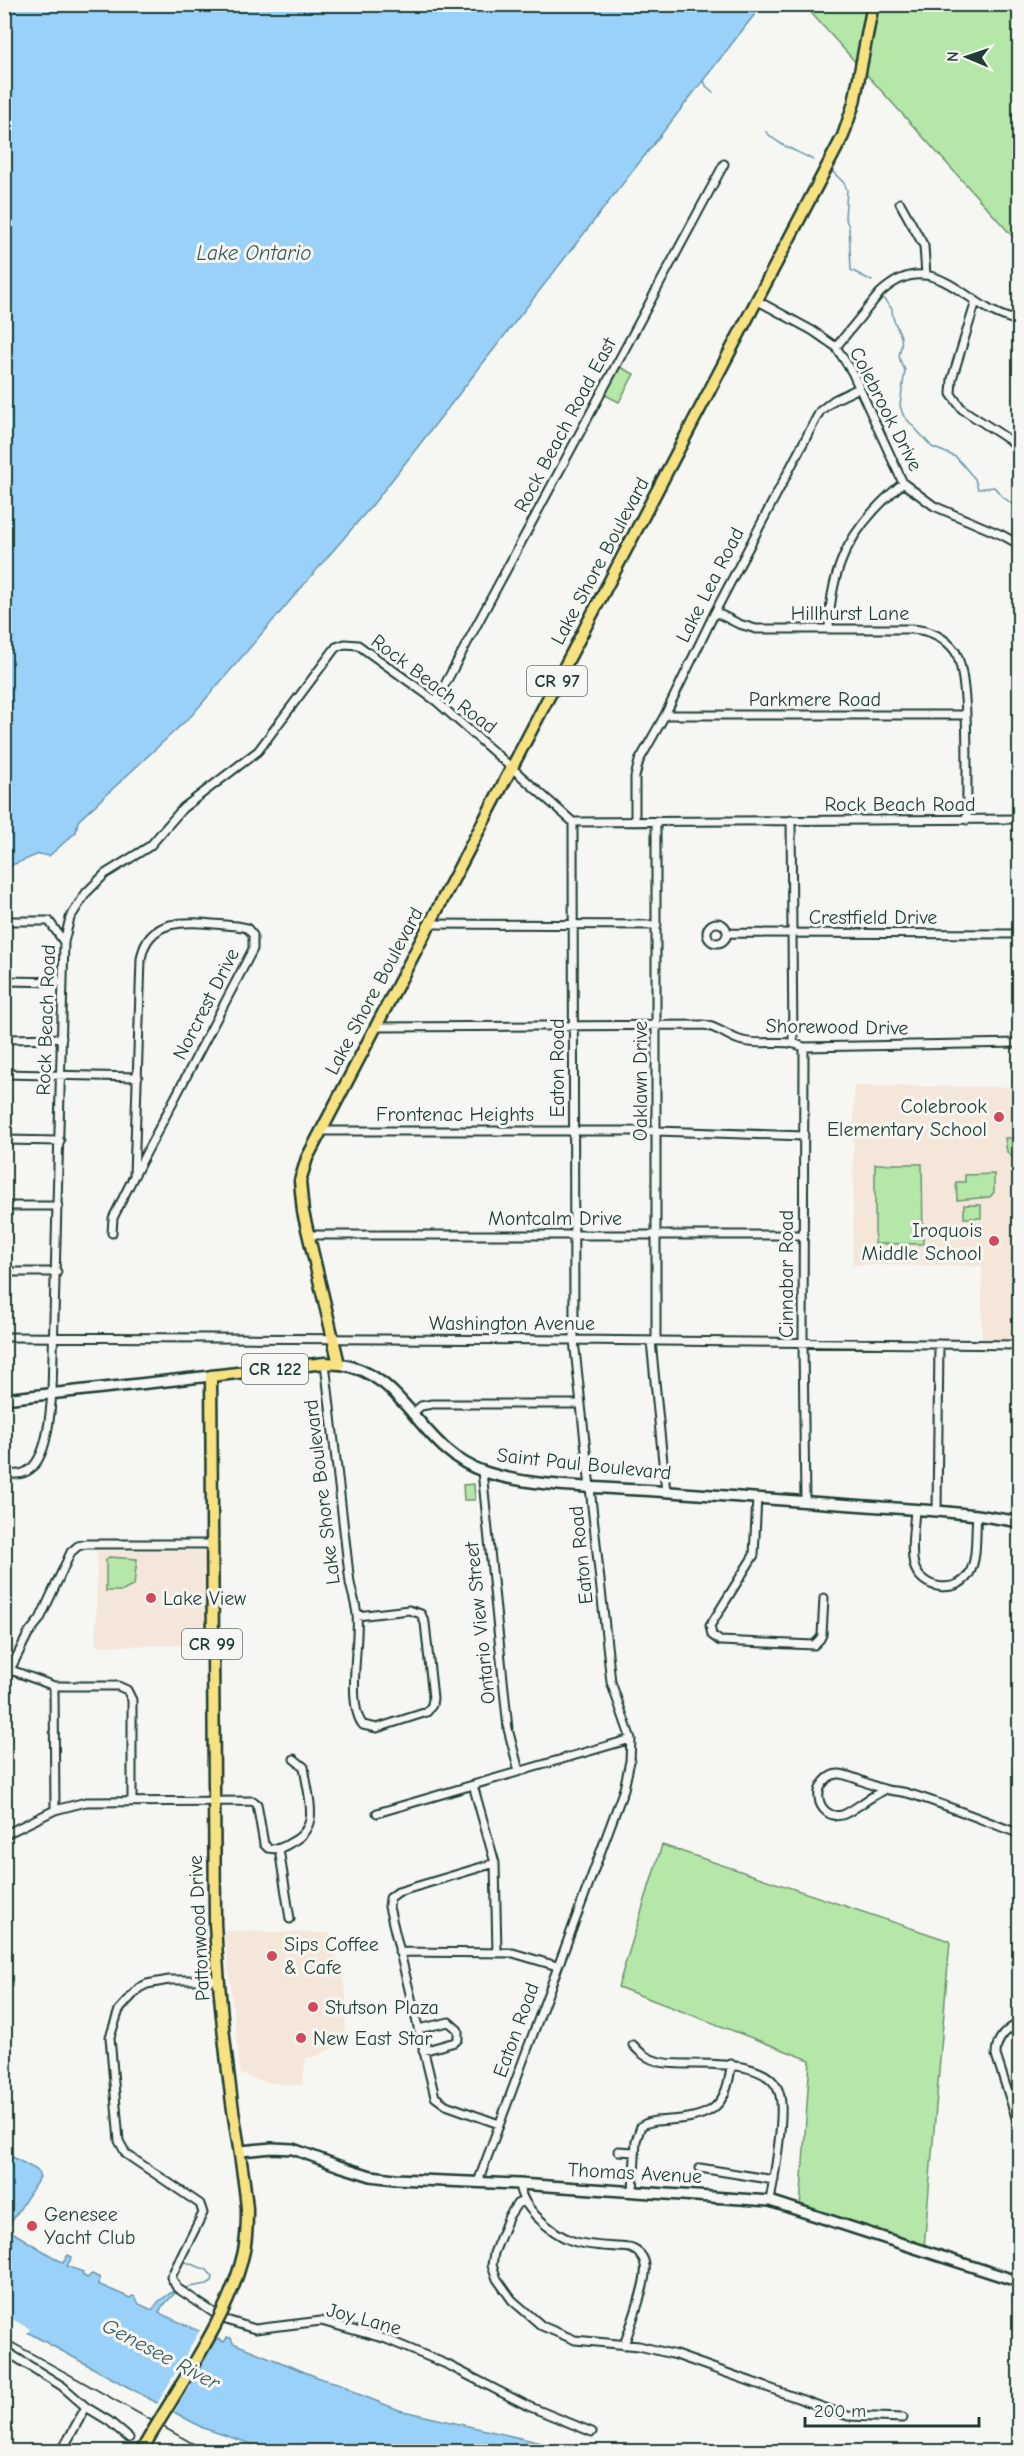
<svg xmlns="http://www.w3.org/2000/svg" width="1024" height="2456" viewBox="0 0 1024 2456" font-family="'Comic Neue',sans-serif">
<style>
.built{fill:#f4e6d9}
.green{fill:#b4e7a8;stroke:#6a926e;stroke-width:1.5}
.water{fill:#99d1f8;stroke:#6896aa;stroke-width:1.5}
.pier{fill:#f6f6f2}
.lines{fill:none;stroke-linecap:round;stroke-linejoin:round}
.stream{stroke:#6896aa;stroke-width:1.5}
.street-casing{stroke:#1f3d34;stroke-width:11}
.secondary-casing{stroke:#1f3d34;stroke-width:14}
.primary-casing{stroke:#1f3d34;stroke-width:15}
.street{stroke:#f6f6f2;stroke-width:7}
.secondary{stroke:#f6f6f2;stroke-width:9}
.primary{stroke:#f6e281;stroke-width:10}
.rail{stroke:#1f3d34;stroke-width:1.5}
.primary-bridge-casing{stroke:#1f3d34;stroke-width:15;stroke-linecap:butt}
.primary-bridge{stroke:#f6e281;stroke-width:10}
.poi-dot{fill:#d1495b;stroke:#f6f6f2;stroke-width:2}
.labels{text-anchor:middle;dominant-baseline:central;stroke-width:6;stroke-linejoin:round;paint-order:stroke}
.shield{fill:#f6f6f2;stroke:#60746d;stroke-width:1.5}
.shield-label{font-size:18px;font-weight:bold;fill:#1f3d34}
.street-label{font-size:20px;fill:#1f3d34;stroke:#f6f6f2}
.poi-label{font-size:20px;fill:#1f3d34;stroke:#f6f6f2;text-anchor:start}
.water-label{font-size:21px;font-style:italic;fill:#375b5b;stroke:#f6f6f2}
</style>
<rect width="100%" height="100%" fill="#f6f6f2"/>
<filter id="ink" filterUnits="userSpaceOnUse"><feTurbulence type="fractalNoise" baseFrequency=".0167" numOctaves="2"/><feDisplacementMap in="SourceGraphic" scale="12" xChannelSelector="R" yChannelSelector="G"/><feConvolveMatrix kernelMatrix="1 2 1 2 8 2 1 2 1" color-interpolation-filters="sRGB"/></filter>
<g filter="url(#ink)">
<!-- built -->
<path class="built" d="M 854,1086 L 1019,1087 L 1019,1342 L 982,1341 L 982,1266 L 853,1265 Z
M 97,1551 L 206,1551 L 206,1645 L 96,1646 Z
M 224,1931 L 329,1933 L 338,1960 L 346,1994 L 345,2034 L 339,2044 L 318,2056 L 306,2058 L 302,2085 L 268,2083 L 241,2074 Z"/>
<!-- green -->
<path class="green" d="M 804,5 L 1019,5 L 1019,242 L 1015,239 Z
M 620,367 L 634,374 L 619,402 L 605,395 Z
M 1005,1138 L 1019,1138 L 1019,1159 L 1015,1159 L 1007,1152 Z
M 875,1164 L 922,1164 L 923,1244 L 875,1244 Z
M 994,1174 L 994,1192 L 990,1197 L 957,1200 L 956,1182 L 965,1182 L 965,1175 Z
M 964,1205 L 981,1205 L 981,1218 L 964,1218 Z
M 474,1484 L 475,1500 L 464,1500 L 463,1485 Z
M 109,1557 L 137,1559 L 134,1585 L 123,1591 L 106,1591 L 106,1560 Z
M 662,1845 L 950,1941 L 924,2248 L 800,2208 L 810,2060 L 618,1987 Z"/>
<!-- water -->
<path class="water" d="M 5,4 L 762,5 L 374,503 L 192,715 L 78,821 L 76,832 L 49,856 L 39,854 L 5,868 Z
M 5,2153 L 37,2170 L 40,2177 L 7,2229 L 63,2263 L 68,2255 L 72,2257 L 67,2266 L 83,2272 L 82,2275 L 87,2278 L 92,2274 L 100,2278 L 98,2284 L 130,2298 L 133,2296 L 136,2298 L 139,2304 L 152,2310 L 159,2301 L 172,2292 L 174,2294 L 162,2307 L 159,2313 L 224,2342 L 227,2338 L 231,2338 L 233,2343 L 322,2379 L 341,2384 L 358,2394 L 399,2410 L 576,2451 L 272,2451 L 203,2428 L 5,2320 Z"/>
<!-- pier -->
<path class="pier" d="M 5,2315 L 30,2329 L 26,2335 L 4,2323 Z
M 201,2328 L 218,2336 L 172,2416 L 156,2406 Z"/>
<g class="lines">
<!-- stream -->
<path class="stream" d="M 704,80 L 706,86 L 713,92
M 766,132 C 778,145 797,151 813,160
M 831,170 L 844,183 L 847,190 L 845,217 L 849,227 L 851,270 L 872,281
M 882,297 L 892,309 C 892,323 898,326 901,337 C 904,353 893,351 905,370 L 900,405 L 903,415 L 932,447 L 956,457 L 975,479 L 978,489 L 994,487 L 1003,497 L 1020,510
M 183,2261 L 207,2270 L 213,2277 L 212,2281 L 207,2284 L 184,2288"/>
<!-- street casing -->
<g class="street-casing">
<path id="street" d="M 900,203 L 924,246 L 926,275
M 758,301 L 813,331 L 836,347 L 852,372 L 903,483 L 934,506 L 1002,535 L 1020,545
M 976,301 L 952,379 L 951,394 L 962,409 L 1020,447
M 836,347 L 880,293 C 921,255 948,284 985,307 C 995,314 1008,318 1020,322
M 715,612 L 739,624 L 756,629 L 911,629 C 929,630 944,636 955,651 C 971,677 966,785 967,820
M 829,629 C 830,563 854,524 903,483
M 436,701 L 724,164
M 665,715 L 965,715
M 791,820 L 793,1042
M 656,821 L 656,1341
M 635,822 L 635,777 L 639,761 L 665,715 L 715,612 L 820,411 L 834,400 L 859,388
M 4,921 L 49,921 L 64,942
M707 933a10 10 0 1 1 20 0a10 10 0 1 1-20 0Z
M 430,924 L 657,925
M 727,933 L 1020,934
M 4,981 L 63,982
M 376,1027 L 704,1025 C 719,1027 729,1038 743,1041 C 764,1046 784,1038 804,1047 L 1020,1043
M 4,1039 L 62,1038
M 804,1047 L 803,1343 L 805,1502
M 4,1074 L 138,1077
M 321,1131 L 657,1131 L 804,1136
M 4,1140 L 60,1141
M 4,1206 L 58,1206
M 112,1233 L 113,1218 L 134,1176 L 141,959 C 149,910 201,924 237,926 L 247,928 L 253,935 L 253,949 L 134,1176
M 308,1235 L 803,1235
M 4,1272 L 57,1272
M 4,1337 L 574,1340 L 1020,1345
M 651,1341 L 666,1492
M 325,1363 L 350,1583 C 352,1593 356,1604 357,1615 C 360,1641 346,1705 363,1725 L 377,1728 L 427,1712 L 432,1705 L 433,1698 L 425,1623 L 421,1614 L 409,1610 L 357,1616
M 412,1414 L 421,1406 L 432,1404 L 581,1404
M 482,1471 L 508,1729 L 519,1771
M 4,1474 C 10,1474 18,1475 23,1473 C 48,1465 50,1414 52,1392 L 64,942 L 70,918 L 86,893 L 105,874 L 150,846 L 183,808 L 258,751 L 336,647 L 345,644 L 358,645 L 436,701 L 573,822 L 1020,819
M 757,1498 L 754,1555 L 710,1626 L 712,1635 L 720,1641 L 814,1645 L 820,1639 L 822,1635 L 824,1598
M 915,1510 C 914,1527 910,1548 914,1565 C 920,1589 956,1595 969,1574 C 978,1559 975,1532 977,1515
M 937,1511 L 939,1344
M 11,1670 L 54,1686 L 118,1686 L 127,1690 L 132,1700 L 132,1801
M 4,1682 L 28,1634 L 40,1619 L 71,1552 L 78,1546 L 86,1544 L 212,1544
M 54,1686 L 55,1810
M 473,1785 L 495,1863 L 497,1953
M 885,1790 C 871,1795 851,1813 842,1815 C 830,1818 820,1809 819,1798 C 817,1787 828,1773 840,1774 C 855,1776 870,1786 884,1789 C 891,1791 899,1791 907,1793 C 945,1804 982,1820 1020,1834
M 377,1813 L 631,1739
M 4,1835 L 55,1810 L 86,1802 L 253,1801 L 257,1804 L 264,1844 L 268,1848 C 277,1850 282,1848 290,1843 C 321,1828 309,1801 305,1773 L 304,1767 L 294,1759
M 279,1849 L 290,1919
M 495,1863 L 398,1892 L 390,1898 L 389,1907 L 435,2097 L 446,2105 L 499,2124
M 399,1952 L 513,1953 L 557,1966
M 217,1980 L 169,1980 L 147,1984 L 139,1988 L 119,2010 L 110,2037 L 119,2141 L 126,2154 L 200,2204 L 203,2213 L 171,2277 L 177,2288 L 223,2319 L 255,2329 L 321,2321 L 386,2339 L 446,2364 L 528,2406 L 592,2432
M 1020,2022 C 1006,2030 996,2038 996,2055 L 1020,2130
M 418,2029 L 449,2022 L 458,2030 L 458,2039 L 455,2042 L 423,2051
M 633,2045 C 641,2054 648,2059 660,2062 C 689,2069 771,2052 780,2096 C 785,2117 774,2178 770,2201
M 618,2151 L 635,2152
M 1018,2155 L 1020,2141
M 700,2168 L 774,2180
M 478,2182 L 624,1789 L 630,1761 L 631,1739 L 611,1682 L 574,1340 L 573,822
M 519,2184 C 521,2198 527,2206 536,2216 C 569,2249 587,2244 630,2248 C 638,2251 644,2256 645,2265 C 648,2282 630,2327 624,2345
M 633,2191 L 636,2141 L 641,2126 C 650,2120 660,2121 669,2120 C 710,2118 728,2107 731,2064
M 523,2201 L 517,2204 L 509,2216 L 494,2253 L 492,2265 L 497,2279 L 512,2300 L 542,2326 L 575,2340 L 639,2346 L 676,2355 L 848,2416 L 903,2418
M 4,2350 L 62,2386 L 86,2407 L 109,2421 L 129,2438
M 61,2452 L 86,2407"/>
</g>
<!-- secondary casing -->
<g class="secondary-casing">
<path id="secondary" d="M 339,1364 C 408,1374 418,1450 485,1472 C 535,1488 603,1487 656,1491 C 750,1497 843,1505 937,1511 L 977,1515 L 1020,1522
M 4,1399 L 211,1376
M 241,2151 L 272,2148 L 293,2149 L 339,2166 L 371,2176 L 395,2179 L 519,2184 L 770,2201 L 1020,2282"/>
</g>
<!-- primary casing -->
<g class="primary-casing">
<path id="primary" d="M 247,2209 C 244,2173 237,2139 232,2103 C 224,2043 218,1984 215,1923 L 211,1376 L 325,1363 L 339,1364 L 303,1212 L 300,1181 L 307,1158 L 843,136 L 854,103 L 873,4
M 141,2452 L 146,2443"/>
</g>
<!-- street -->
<use href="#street" class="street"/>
<!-- secondary -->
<use href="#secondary" class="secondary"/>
<!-- primary -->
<use href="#primary" class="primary"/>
<!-- rail -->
<path class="rail" d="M 4,2338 L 208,2452"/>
<!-- primary-bridge casing -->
<g class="primary-bridge-casing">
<path id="primary-bridge" d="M 146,2443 C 178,2387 229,2317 243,2255 C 247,2240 247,2224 247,2209"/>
</g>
<!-- primary-bridge -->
<use href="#primary-bridge" class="primary-bridge"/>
</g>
</g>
<!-- markers -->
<g class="poi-dot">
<circle cx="999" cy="1117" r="6"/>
<circle cx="994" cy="1241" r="6"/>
<circle cx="151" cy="1598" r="6"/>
<circle cx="272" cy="1956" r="6"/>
<circle cx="313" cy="2007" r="6"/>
<circle cx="301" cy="2038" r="6"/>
<circle cx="32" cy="2226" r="6"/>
</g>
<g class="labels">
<!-- shield labels -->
<g class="shield">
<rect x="527" y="666" width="60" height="30" rx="4.5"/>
<rect x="242" y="1354" width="66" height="30" rx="4.5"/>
<rect x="182" y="1629" width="60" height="30" rx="4.5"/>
</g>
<g class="shield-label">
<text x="557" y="681">CR 97</text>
<text x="275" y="1369">CR 122</text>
<text x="212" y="1644">CR 99</text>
</g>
<!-- street labels -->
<g class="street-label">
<text transform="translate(886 409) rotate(63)">Colebrook Drive</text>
<text transform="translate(565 425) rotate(-62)">Rock Beach Road East</text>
<text transform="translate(600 561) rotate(-62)">Lake Shore Boulevard</text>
<text transform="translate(710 585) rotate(-63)">Lake Lea Road</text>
<text x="850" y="613">Hillhurst Lane</text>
<text transform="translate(434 684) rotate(37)">Rock Beach Road</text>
<text x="815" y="699">Parkmere Road</text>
<text x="900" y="804">Rock Beach Road</text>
<text x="873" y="917">Crestfield Drive</text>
<text transform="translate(374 991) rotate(-62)">Lake Shore Boulevard</text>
<text transform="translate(206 1004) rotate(-63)">Norcrest Drive</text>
<text transform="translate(46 1020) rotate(-88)">Rock Beach Road</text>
<text transform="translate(837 1027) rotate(1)">Shorewood Drive</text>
<text transform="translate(557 1068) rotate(-90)">Eaton Road</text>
<text transform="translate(640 1081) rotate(-90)">Oaklawn Drive</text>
<text x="455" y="1114">Frontenac Heights</text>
<text x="555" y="1218">Montcalm Drive</text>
<text transform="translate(786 1274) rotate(-90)">Cinnabar Road</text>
<text x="512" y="1323">Washington Avenue</text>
<text transform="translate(584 1464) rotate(6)">Saint Paul Boulevard</text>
<text transform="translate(322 1492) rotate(-97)">Lake Shore Boulevard</text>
<text transform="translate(581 1555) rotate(-96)">Eaton Road</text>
<text transform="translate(480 1623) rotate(-96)">Ontario View Street</text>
<text transform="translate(199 1928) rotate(-93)">Pattonwood Drive</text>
<text transform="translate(516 2030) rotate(-70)">Eaton Road</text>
<text transform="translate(635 2173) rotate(3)">Thomas Avenue</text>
<text transform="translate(364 2319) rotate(15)">Joy Lane</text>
</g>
<!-- poi labels -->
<g class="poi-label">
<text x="987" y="1106" text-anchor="end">Colebrook<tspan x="987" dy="23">Elementary School</tspan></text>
<text x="982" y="1230" text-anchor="end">Iroquois<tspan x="982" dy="23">Middle School</tspan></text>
<text x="163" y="1598">Lake View</text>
<text x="284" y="1944">Sips Coffee<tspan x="284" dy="23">&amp; Cafe</tspan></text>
<text x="325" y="2007">Stutson Plaza</text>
<text x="313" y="2038">New East Star</text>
<text x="44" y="2214">Genesee<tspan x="44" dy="23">Yacht Club</tspan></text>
</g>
<!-- water labels -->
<g class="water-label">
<text x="254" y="253">Lake Ontario</text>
<text transform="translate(161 2354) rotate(28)">Genesee River</text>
</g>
</g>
<!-- margin -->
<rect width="1024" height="2456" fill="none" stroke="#f6f6f2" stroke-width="24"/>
<rect x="12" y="12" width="1000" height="2432" fill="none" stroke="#1f3d34" stroke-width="2" filter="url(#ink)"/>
<!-- north arrow -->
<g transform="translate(967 57) rotate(272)" stroke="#f6f6f2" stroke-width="4.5" paint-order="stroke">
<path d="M0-4.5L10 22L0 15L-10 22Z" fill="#1f3d34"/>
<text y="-9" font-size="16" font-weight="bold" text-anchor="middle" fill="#1f3d34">N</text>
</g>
<!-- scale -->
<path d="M805 2417v9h174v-9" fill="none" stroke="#1f3d34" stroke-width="3"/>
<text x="814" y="2417" font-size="18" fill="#1f3d34" stroke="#f6f6f2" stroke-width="4.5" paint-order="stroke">200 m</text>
</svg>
